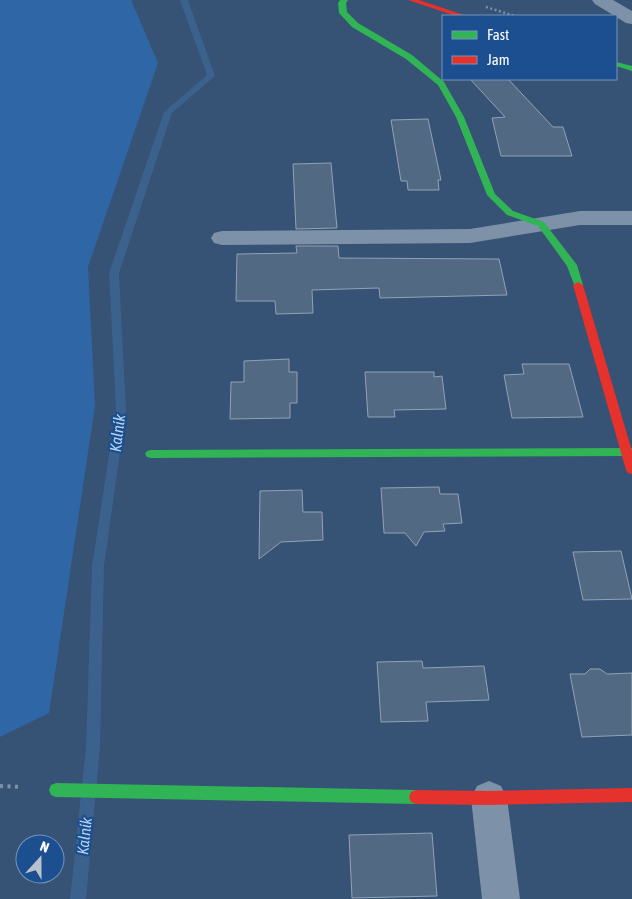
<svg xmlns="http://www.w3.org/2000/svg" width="632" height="899" viewBox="0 0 632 899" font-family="'Asap Condensed',sans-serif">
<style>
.green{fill:#2f66a5}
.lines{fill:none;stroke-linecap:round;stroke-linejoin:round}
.stream{fill:#3b618d;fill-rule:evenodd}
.building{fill:#526984;stroke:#92a2b6}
.path-far1{stroke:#7d92a8;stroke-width:2.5;stroke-dasharray:2 2.5;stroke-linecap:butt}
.path{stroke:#7d92a8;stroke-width:4;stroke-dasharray:3 4.5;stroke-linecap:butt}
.street{fill:#7d92a8;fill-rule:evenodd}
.fast{fill:#30b455;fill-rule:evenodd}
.jam{fill:#e5322d;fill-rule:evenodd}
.labels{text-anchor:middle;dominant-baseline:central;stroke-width:4.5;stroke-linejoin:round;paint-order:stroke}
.water-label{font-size:16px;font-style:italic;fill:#b5d3f5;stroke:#1b4f8f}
</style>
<rect width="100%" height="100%" fill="#365274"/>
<!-- green -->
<path class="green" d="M 0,0 L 131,0 L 158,63 L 88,267 L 95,406 L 49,713 L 0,737 Z"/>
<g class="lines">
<!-- stream -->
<path class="stream" d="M 180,0 L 188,0 L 215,76 L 172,113 L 119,273 L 126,410 L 104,566 L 100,747 L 86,899 L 70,899 L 86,747 L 92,566 L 116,410 L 109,273 L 164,112 L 207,75 Z"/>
</g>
<!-- building -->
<path class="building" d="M 470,79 L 508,79 L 553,127 L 563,127 L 572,156 L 501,156 L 492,118 L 505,117 Z
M 428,119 L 441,180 L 438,180 L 439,190 L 408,190 L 407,181 L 401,181 L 391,120 Z
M 331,163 L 337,228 L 296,229 L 293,164 Z
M 296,246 L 338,246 L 339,258 L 499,259 L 507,295 L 380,298 L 379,288 L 312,290 L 313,313 L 276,314 L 275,301 L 236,301 L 237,254 L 297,253 Z
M 289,359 L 289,372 L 297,372 L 297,403 L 290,403 L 290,418 L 230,419 L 231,382 L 244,382 L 244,361 Z
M 522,364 L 569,364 L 583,417 L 512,418 L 504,375 L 524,374 Z
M 365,372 L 434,372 L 434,377 L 442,376 L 446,409 L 394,410 L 395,417 L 368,417 Z
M 439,487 L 440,494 L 458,494 L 462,523 L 443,524 L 445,531 L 424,532 L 416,546 L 405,533 L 384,533 L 381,488 Z
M 302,490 L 303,512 L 322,512 L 323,540 L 281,542 L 259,559 L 260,491 Z
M 621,551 L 632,599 L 583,600 L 573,552 Z
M 422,661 L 423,668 L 484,666 L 489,700 L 426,702 L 428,721 L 381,722 L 377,662 Z
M 590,669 L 600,669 L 607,674 L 632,673 L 632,735 L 582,737 L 570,674 L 585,674 Z
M 432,833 L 437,896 L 352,898 L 349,835 Z"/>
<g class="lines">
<!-- path-far1 -->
<path class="path-far1" d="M 486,7 L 515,16"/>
<!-- path -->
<path class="path" d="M 0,786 L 22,787"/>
<!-- street -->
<path class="street" d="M 592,0 L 613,0 L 632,11 L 632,24 L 626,23 L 595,4 Z
M 580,211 L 632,211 L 632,225 L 580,225 L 470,243 L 222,245 L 214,243 L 211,238 L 214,233 L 222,231 L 470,229 Z
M 489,781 L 501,786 L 507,798 L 520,899 L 482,899 L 471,798 L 477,786 Z"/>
<!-- fast -->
<path class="fast" d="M 340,0 L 348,0 L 346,3 L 347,12 L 358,23 L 412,55 L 444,82 L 464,117 L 495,194 L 513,211 L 544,222 L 577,265 L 583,285 L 581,287 L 575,287 L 567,266 L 538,226 L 507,215 L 487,195 L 456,117 L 438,85 L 406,59 L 352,27 L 339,13 L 338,3 Z
M 616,62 L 632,66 L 632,71 L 616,66 Z
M 632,448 L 632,456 L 151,458 L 147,457 L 145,454 L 147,451 L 151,450 Z
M 56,783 L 416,790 L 421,792 L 423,797 L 421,802 L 416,804 L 56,797 L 51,795 L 49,790 L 51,785 Z"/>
<!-- jam -->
<path class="jam" d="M 408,0 L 419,0 L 467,16 L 456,16 Z
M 578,282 L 583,285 L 632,451 L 632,474 L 628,473 L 626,470 L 573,285 Z
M 632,788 L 632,802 L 489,805 L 416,804 L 411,802 L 409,797 L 411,792 L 416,790 L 489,791 Z"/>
</g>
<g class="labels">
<!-- water labels -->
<g class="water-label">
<text transform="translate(117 433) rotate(-83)">Kalník</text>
<text transform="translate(84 836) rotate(-84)">Kalník</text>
</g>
</g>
<!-- legend -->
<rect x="442" y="15" width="175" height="65" fill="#1b4f8f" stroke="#7695bc"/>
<rect x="452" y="31" width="25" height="8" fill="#30b455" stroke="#7695bc"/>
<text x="487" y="40" font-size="15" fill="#ffffff">Fast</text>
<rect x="452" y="56" width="25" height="8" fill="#e5322d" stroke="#7695bc"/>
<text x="487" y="65" font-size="15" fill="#ffffff">Jam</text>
<!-- north arrow -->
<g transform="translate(40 859) rotate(21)"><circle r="24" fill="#1b4f8f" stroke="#7695bc"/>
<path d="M0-4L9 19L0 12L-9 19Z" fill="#b9c2ce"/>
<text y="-8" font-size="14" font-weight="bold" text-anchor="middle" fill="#ffffff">N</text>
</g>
</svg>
